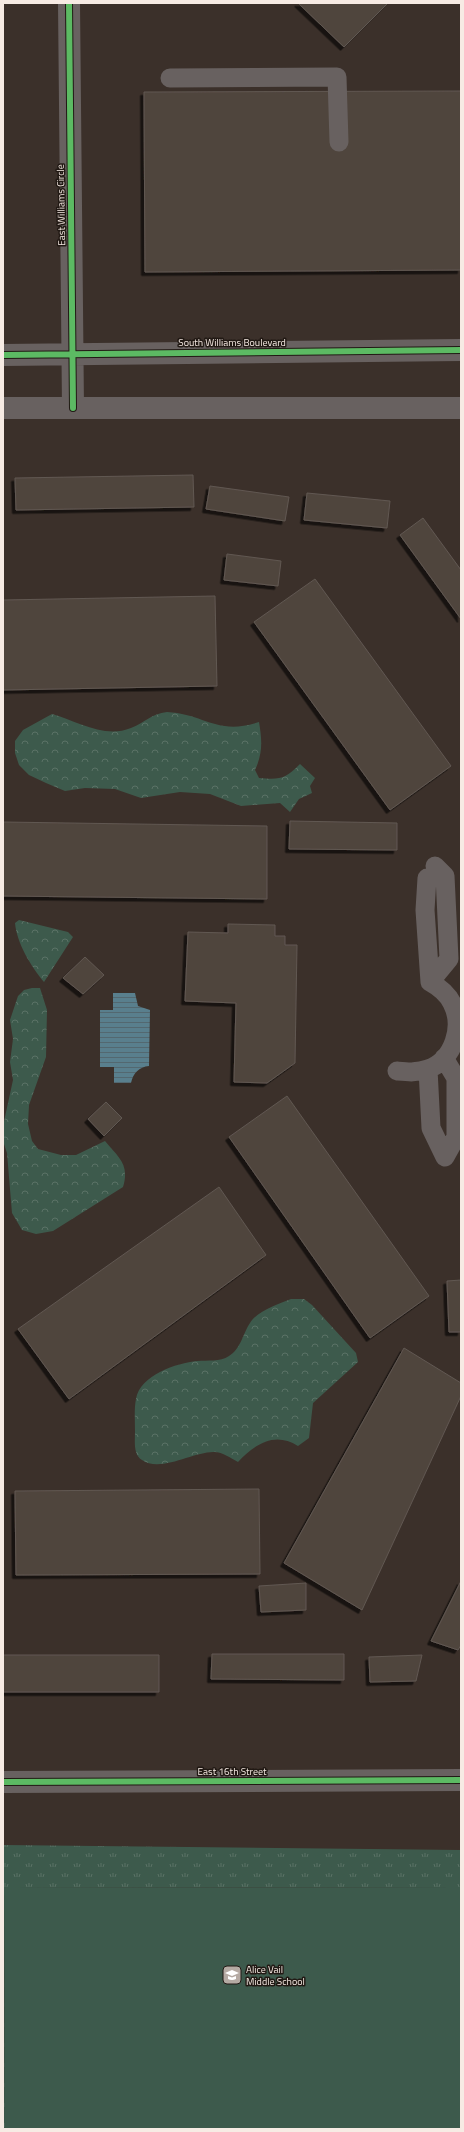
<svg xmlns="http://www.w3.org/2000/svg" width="464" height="2132" viewBox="0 0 464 2132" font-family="'Titillium Web',sans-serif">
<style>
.grass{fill:url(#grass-tufts)}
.park{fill:url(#park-crowns)}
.pitch{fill:#3d5a4c}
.water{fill:url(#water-rules)}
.building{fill:#50453e;stroke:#615852;filter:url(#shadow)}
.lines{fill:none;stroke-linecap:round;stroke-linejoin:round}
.service{stroke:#686160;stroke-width:19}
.minor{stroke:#686160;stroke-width:22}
.cycleway-casing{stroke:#211914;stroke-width:8}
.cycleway{stroke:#5cba63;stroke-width:6}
.labels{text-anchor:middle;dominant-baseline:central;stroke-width:3;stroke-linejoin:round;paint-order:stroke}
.street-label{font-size:10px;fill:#f7ebe4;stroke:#211914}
.poi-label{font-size:10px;fill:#f7ebe4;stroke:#211914;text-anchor:start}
</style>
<defs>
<pattern id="grass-tufts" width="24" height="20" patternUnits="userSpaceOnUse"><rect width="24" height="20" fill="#3d5a4c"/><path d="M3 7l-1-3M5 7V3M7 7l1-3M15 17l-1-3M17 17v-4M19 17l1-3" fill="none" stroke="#5a7266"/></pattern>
<pattern id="park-crowns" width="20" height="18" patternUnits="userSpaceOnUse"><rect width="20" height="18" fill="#3d5a4c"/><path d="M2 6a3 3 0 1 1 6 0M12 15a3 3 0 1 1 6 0" fill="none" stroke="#5a7266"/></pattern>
<pattern id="water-rules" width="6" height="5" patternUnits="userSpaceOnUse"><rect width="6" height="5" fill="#597f8d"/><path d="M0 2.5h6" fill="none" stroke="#536870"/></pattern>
<filter id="shadow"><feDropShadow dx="-3.5" dy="3.5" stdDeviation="0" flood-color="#0009"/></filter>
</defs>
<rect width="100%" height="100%" fill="#3b302a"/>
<!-- grass -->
<path class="grass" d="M 3,1845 L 461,1850 L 461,1887 L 4,1888 L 5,2129 L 3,2129 Z"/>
<!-- park -->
<path class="park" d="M 167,712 C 205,714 217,736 259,722 C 262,740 263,753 255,770 L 259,778 C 280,780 285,779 300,764 L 315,778 L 310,786 L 312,793 L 299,799 L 290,812 L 280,803 L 241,806 L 210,794 L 180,792 L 141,798 L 115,789 L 85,788 L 65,791 L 46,783 L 29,775 L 19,765 L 15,753 L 15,741 L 23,730 L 52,714 C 77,721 104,739 131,728 C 146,722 151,714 167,712 Z
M 19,920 L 68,932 L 73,937 L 44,982 C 31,966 17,944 15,923 Z
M 32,988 L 40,988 L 47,1010 L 46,1057 L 29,1105 L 28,1124 L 32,1141 L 38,1149 L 61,1155 L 76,1155 L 105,1141 C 118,1157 130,1164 123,1187 L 53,1231 L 36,1234 L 22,1230 L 12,1213 L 7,1153 L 3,1141 L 3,1126 L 13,1080 L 10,1062 L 13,1039 L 10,1020 L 18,996 L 24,990 Z
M 291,1299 L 304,1299 L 312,1305 L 356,1353 L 358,1362 L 313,1403 L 309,1438 L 298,1446 C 275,1431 255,1444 238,1462 C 231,1458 221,1451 213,1452 C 193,1452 160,1473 142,1460 C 133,1455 135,1441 135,1432 C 135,1421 134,1409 136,1399 C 140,1375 177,1363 197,1361 C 208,1360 220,1362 229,1356 C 241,1349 243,1333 250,1323 C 256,1312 280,1303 291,1299 Z"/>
<!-- pitch -->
<path class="pitch" d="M 461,1887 L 461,2129 L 5,2129 L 4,1888 Z"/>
<!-- water -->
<path class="water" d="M 113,993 L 135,993 L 138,1006 L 150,1010 L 149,1066 C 139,1067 133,1073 131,1083 L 114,1083 L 114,1067 L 100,1067 L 100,1010 L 113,1010 Z"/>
<!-- building -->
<path class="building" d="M 298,3 L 388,3 L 344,47 Z
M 461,91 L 461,270 L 145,272 L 144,92 Z
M 193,475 L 194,507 L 16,510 L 15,478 Z
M 210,486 L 289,497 L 285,521 L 206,509 Z
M 307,493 L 390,501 L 387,528 L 304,520 Z
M 423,518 L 461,570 L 461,619 L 400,535 Z
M 227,554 L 281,561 L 278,586 L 224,580 Z
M 315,579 L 451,766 L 390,810 L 254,622 Z
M 215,596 L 217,686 L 3,690 L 3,600 Z
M 290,821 L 397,823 L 397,850 L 289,849 Z
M 3,822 L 267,826 L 267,899 L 3,896 Z
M 228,924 L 275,925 L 275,936 L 285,936 L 285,945 L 297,945 L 295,1063 L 267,1083 L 234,1082 L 236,1003 L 185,1001 L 188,932 L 228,933 Z
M 85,957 L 104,975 L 83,994 L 63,978 Z
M 287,1096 L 429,1296 L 370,1338 L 229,1137 Z
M 106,1102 L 122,1118 L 104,1136 L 88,1119 Z
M 219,1187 L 266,1255 L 69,1399 L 18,1329 Z
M 461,1280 L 461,1332 L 449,1332 L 447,1281 Z
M 404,1348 L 461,1383 L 461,1396 L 362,1610 L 284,1563 Z
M 259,1489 L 260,1574 L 16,1575 L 15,1491 Z
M 461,1581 L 461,1645 L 458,1650 L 431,1641 Z
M 306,1583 L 306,1610 L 261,1612 L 259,1586 Z
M 212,1654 L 344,1654 L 344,1680 L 211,1679 Z
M 3,1655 L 159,1655 L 159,1692 L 3,1692 Z
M 422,1655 L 416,1681 L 370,1682 L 369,1657 Z"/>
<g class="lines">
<!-- service -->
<path class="service" d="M 170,78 L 337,77 L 339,142
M 427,878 L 425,910 L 430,982
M 430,982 L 449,959 L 445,876 L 435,866
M 428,1069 L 431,1128 L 445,1157 L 456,1137 L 456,1078 L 444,1058
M 397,1071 C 408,1072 417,1073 428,1069 C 454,1060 464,1026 452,1003 C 447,993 439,987 430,982"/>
<!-- minor -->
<path class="minor" d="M 69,3 L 73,408
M 3,355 L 461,350
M 3,408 L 461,408
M 3,1782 L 461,1780"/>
<!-- cycleway casing -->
<g class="cycleway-casing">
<path id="cycleway" d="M 69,3 L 73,408
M 3,355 L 461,350
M 3,1782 L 461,1780"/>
</g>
<!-- cycleway -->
<use href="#cycleway" class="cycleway"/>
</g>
<!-- icons -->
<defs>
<g id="school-square" transform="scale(1)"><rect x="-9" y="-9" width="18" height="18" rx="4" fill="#b5aaa3" stroke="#211914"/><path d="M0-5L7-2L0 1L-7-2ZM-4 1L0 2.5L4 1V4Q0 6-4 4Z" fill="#fff"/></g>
</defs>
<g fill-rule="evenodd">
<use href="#school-square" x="232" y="1975"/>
</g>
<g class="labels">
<!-- street labels -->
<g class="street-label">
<text transform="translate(61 205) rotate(-91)">East Williams Circle</text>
<text x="232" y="342">South Williams Boulevard</text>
<text x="232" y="1771">East 16th Street</text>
</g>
<!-- poi labels -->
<g class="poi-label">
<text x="246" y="1969">Alice Vail<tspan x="246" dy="12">Middle School</tspan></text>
</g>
</g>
<!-- border -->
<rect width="464" height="2132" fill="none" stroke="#f7ebe4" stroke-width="8"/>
</svg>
